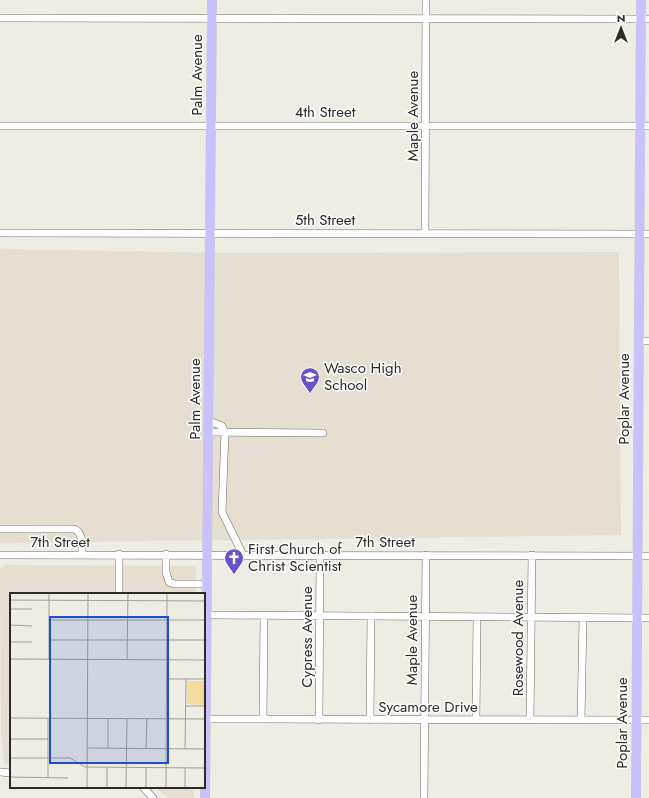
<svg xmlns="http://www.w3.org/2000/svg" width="649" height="798" viewBox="0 0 649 798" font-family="Jost,sans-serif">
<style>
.built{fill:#e5ded1}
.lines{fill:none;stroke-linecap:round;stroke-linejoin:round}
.minor-casing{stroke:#6b6861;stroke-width:8}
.major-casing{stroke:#cccccb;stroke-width:10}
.minor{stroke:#fff;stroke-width:7}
.major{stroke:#c8c1fe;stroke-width:9}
.labels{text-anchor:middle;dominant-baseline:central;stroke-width:3;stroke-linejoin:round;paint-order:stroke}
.street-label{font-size:15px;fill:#2c2b28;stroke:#fff}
.poi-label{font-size:15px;fill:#2c2b28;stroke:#fff;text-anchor:start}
.inset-road{fill:none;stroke:#a19f99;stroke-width:1}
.view{fill:#1d4ed8;fill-opacity:0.15;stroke:#1d4ed8;stroke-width:2}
.inset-edge{fill:none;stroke:#2c2b28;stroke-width:2}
</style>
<rect width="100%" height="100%" fill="#efece4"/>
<!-- built -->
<path class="built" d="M 0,249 L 230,253 L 619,252 L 621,535 L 0,543 Z
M 5,565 L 196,566 L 196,594 L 11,594 L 11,765 L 4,764 L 1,731 L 0,569 Z
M 155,787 L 194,787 L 194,798 L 168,798 Z"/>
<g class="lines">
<!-- minor casing -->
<g class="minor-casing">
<path id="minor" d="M 0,18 L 649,19
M 0,126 L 649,126
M 0,233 L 649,234
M 425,233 L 426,0
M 639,341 L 649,341
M 209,421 L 222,426 L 225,432 L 222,512 L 243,555
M 209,432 L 323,433
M 0,529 L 74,529 C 84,533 82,546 82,555
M 166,554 L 166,572 L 169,582 L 174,584 L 208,584
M 0,555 L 649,556
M 119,594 L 119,554
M 207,615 L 649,618
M 207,719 L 649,720
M 263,719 L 264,616
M 319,720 L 320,555
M 370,720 L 371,616
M 476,720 L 477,617
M 530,720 L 532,555
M 581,720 L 583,618
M 0,772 L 11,773
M 143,787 L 153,798
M 424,798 L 426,555"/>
</g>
<!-- major casing -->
<g class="major-casing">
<path id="major" d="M 205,798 L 212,0
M 636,798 L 641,0"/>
</g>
<!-- minor -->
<use href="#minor" class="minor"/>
<!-- major -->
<use href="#major" class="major"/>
</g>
<!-- icons -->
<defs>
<g id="school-pin" transform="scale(1)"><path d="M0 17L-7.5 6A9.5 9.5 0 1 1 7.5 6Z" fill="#6a52cb" stroke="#fff"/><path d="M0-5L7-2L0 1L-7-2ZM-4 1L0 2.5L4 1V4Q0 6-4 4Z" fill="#fff"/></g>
<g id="church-pin" transform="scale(1)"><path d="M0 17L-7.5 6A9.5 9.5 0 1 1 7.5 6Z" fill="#6a52cb" stroke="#fff"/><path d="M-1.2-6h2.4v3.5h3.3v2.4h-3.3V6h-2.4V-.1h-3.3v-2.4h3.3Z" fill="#fff"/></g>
</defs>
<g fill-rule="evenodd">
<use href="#school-pin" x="310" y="377"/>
<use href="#church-pin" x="234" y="558"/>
</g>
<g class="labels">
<!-- street labels -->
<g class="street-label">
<text transform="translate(197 75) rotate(-90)">Palm Avenue</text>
<text x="325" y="112">4th Street</text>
<text transform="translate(413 116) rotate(-90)">Maple Avenue</text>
<text x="325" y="220">5th Street</text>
<text transform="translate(195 399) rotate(-90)">Palm Avenue</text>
<text transform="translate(624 399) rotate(-90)">Poplar Avenue</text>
<text x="60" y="542">7th Street</text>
<text x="385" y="542">7th Street</text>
<text transform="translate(307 637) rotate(-90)">Cypress Avenue</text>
<text transform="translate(518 638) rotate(-90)">Rosewood Avenue</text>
<text transform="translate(412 640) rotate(-90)">Maple Avenue</text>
<text x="428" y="707">Sycamore Drive</text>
<text transform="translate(622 723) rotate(-90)">Poplar Avenue</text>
</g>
<!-- poi labels -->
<g class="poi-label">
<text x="324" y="368">Wasco High<tspan x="324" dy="17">School</tspan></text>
<text x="248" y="549">First Church of<tspan x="248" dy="17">Christ Scientist</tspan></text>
</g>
</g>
<!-- overview -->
<g transform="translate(10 593)">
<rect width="195" height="195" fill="#efece4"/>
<path d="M 177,88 L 195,88 L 195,112 L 177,111 Z" fill="#f3da9e"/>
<path class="inset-road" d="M 0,7 L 195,8M 0,16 L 22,16M 39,27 L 195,27M 0,32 L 22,33M 39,47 L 195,47M 0,49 L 22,49M 0,66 L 195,67M 117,66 L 118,0M 39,67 L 39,0M 156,86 L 195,86M 176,113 L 195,113M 0,125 L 195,126M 0,146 L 38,146M 77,155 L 195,156M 98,155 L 98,125M 136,155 L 137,125M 175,156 L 176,86M 0,165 L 60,165 L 75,174 L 195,175M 0,184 L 58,185M 38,184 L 38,126M 77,195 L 78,0M 97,195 L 97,175M 116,195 L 117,126M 136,195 L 136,175M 156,195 L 157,0M 175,195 L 175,175M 195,195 L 195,157"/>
<path class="view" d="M 40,24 L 158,24 L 158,170 L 40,170 Z"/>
<rect width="195" height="195" class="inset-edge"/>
</g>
<!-- north arrow -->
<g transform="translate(621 28)" stroke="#ffffff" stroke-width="3" paint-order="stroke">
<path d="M0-3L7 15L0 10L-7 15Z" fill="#2c2b28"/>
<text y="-6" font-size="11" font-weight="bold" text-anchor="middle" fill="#2c2b28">N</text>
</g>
</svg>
